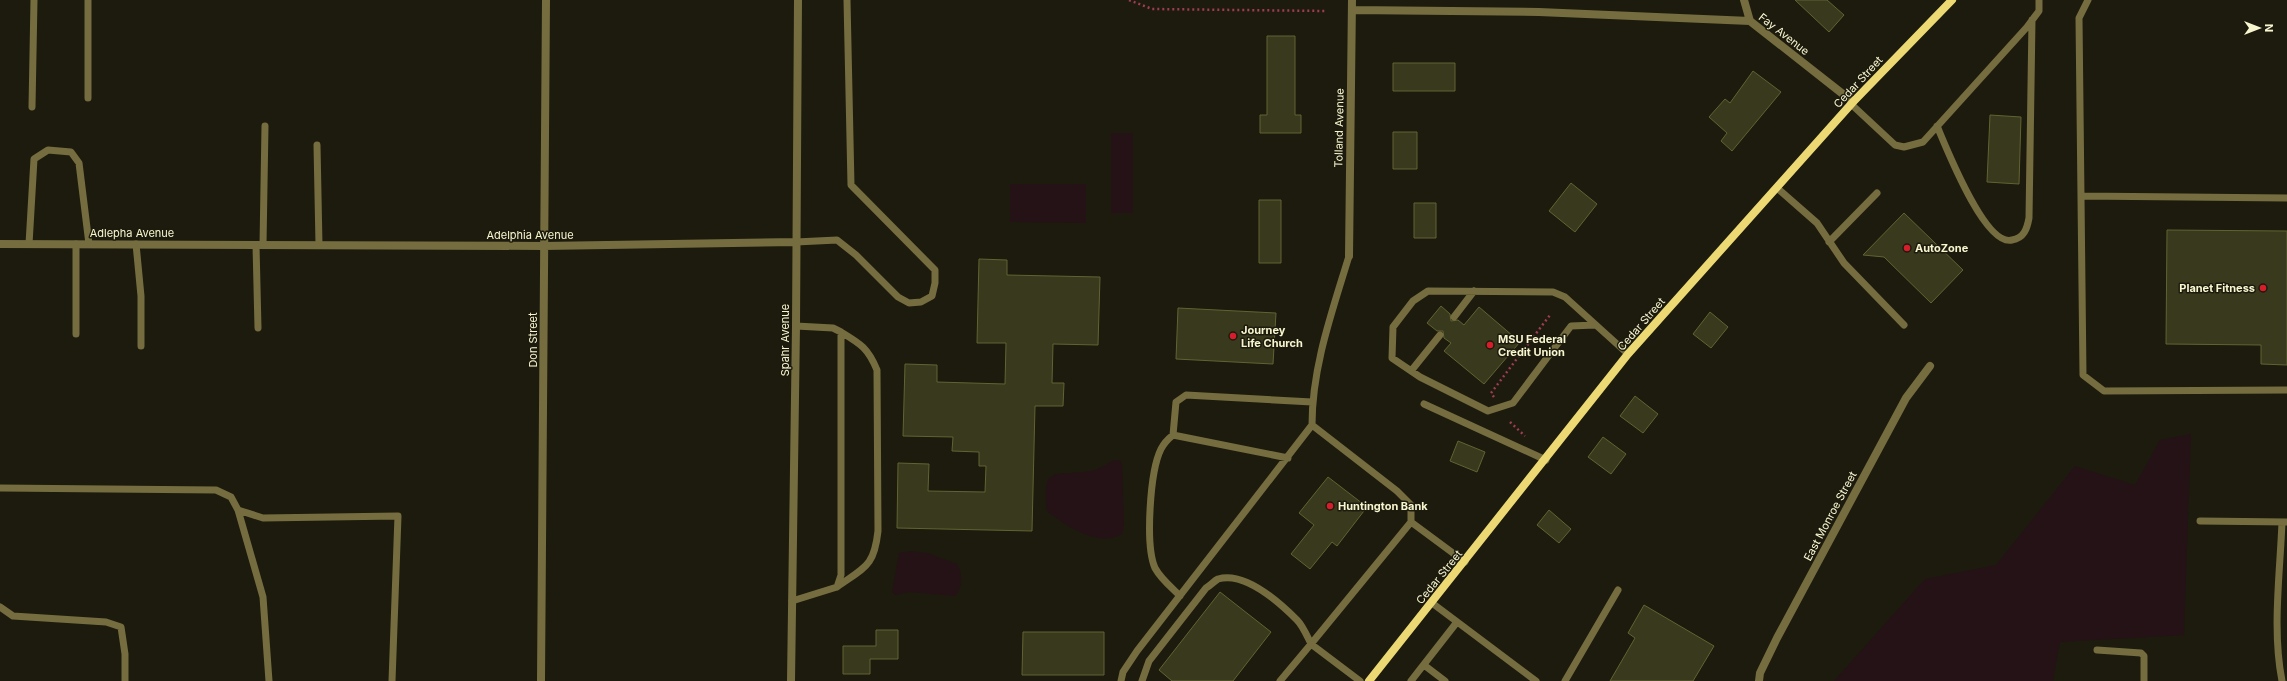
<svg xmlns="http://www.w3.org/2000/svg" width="2287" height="681" viewBox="0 0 2287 681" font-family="Inter,sans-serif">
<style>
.green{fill:#251216}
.building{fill:#393a1d;stroke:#626332}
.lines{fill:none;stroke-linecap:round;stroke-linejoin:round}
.path{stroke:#9f3c54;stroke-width:2.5;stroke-dasharray:2 3;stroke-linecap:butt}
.lane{stroke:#756d3f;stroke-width:7}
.street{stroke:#756d3f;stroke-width:8}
.secondary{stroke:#ecd973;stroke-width:8}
.poi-dot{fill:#d61d2c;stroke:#1c1b0e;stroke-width:1.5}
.labels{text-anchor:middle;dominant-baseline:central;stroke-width:3;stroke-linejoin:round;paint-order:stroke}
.street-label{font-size:11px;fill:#f8f6cf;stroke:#1c1b0e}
.poi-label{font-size:11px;font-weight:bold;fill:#f8f6cf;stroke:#1c1b0e;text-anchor:start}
</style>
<rect width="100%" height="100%" fill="#1c1b0e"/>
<!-- green -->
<path class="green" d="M 1111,133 L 1133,133 L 1133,213 L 1111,213 Z
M 1010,184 L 1086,184 L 1086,223 L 1010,222 Z
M 2191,434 L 2184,635 L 2060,642 L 2053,681 L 1834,681 L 1925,579 L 1996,565 L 2075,466 L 2135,485 L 2160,440 Z
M 1116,460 L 1120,460 L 1122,464 L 1124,525 L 1122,534 C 1099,548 1066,526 1047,511 C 1041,463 1056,477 1091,471 C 1100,470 1107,462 1116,460 Z
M 911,551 L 927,553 L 957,564 C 963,575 963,587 955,596 L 909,592 L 896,595 L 892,592 L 899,553 Z"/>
<!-- building -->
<path class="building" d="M 1795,0 L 1827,0 L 1844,15 L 1829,32 Z
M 1267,36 L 1295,36 L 1295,115 L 1301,115 L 1301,133 L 1260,133 L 1260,115 L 1267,115 Z
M 1393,63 L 1455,63 L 1455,91 L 1393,91 Z
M 1753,71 L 1781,92 L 1732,151 L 1721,141 L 1727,133 L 1709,117 L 1725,99 L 1730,103 Z
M 1990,115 L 2021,117 L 2019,184 L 1987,182 Z
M 1393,132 L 1417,132 L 1417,169 L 1393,169 Z
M 1571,183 L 1597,204 L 1575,232 L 1549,211 Z
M 1259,200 L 1281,200 L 1281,263 L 1259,263 Z
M 1414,203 L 1436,203 L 1436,238 L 1414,238 Z
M 1904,213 L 1963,270 L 1931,303 L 1884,257 L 1863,255 Z
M 2167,230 L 2287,231 L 2287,365 L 2261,364 L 2261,345 L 2166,344 Z
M 979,259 L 1007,260 L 1007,275 L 1100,277 L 1098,345 L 1053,344 L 1052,383 L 1064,383 L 1063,406 L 1035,406 L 1032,531 L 897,528 L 898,463 L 929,464 L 928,491 L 985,492 L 986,466 L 979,466 L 979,452 L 952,451 L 953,437 L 903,436 L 905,364 L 937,365 L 937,382 L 1005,384 L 1006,343 L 977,343 Z
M 1441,306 L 1450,314 L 1451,321 L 1458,320 L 1464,325 L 1479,307 L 1520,342 L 1484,384 L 1444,351 L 1451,343 L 1444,338 L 1443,331 L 1437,331 L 1427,323 Z
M 1178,308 L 1276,313 L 1273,364 L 1176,359 Z
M 1710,312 L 1728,327 L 1711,348 L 1693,334 Z
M 1635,396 L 1658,414 L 1643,433 L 1620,416 Z
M 1603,437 L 1626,454 L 1611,474 L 1588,457 Z
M 1458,441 L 1485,452 L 1477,472 L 1450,461 Z
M 1328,477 L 1367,507 L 1337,546 L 1332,542 L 1310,569 L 1291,554 L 1314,525 L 1299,513 Z
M 1549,510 L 1571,529 L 1559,543 L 1537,525 Z
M 1220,592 L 1271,632 L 1233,681 L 1172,681 L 1159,670 Z
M 1644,605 L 1714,646 L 1693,681 L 1610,681 L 1635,638 L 1628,633 Z
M 876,630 L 898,630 L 898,659 L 870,659 L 870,674 L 843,674 L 843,646 L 876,646 Z
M 1023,632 L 1104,632 L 1104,675 L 1022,675 Z"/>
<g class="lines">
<!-- path -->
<path class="path" d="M 1129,0 L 1152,9 L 1326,11
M 1494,397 L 1491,393 L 1550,315
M 1510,422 L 1525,436"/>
<!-- lane -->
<path class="lane" d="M 88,0 L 88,98
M 2088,0 L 2079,18 L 2083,375 L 2104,391 L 2287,390
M 1851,104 L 1895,145 L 1904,147 L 1923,142 L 2027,27 L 2039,11 L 2039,0
M 32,107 L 34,0
M 1937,126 C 1946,147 1985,247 2012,240 C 2024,238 2027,229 2029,218 L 2032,20
M 317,145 L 319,245
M 1777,188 L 1817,223 L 1844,263 L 1904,325
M 2081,196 L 2287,198
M 796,242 L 837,240 L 856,255 L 898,297 L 909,303 L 921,302 L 932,296 L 935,283 L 935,270 L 851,185 L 847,0
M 1829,242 L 1877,193
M 29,244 L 34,159 L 48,150 L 71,152 L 79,163 L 89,244
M 136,244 L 141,296 L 141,346
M 256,245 L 258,328
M 263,245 L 265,126
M 1349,256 C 1332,312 1312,367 1312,425 L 1397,491 L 1411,505 L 1411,522 L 1465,562
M 1454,317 L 1474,291
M 1595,325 L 1571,326 L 1513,403 L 1488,411 L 1420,377 L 1392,358 L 1393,327 L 1413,301 L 1428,291 L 1553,292 L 1565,297 L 1628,354
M 76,334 L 76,244
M 1411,371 L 1440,335
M 1424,404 L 1546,460
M 1173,435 C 1168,439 1164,443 1161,449 C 1150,471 1145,545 1155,568 C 1161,579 1171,587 1180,596
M 1288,458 L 1173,435 L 1176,402 L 1186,395 L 1312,402
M 0,488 L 216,490 L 231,497 L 238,510 L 263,518 L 398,516 L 392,681
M 238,510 L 263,597 L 269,681
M 2200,521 L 2287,522
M 837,587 C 865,567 874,567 878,531 L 877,370 C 868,348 861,344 841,332
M 792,601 L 837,587 L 841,575 L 841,332 L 833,328 L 796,326
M 1432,603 L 1536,681
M 0,607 L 13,616 L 106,622 L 121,627 L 125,654 L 125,681
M 2097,650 L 2141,653 L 2144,656 L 2144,681
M 1424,665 L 1445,681
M 1121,681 L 1123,672 L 1137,651 L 1312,425
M 1142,681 L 1149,661 L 1206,588 C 1210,586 1214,581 1218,579 C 1245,571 1279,602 1297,620 C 1303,626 1307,636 1311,644 L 1411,522
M 1280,681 L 1311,644 L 1360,681
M 1411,681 L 1457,622
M 1565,681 L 1618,590
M 2282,681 C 2272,630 2280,574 2282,522"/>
<!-- street -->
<path class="street" d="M 1744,0 L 1750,21
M 1352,10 L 1539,12 L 1750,21 L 1853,102
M 0,244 L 544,246 L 796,242
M 1349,256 L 1352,0
M 541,681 L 546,0
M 791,681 L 796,326 L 798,0
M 1759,681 L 1760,673 L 1777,638 L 1906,398 L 1930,366"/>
<!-- secondary -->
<path class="secondary" d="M 1369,681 L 1628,354 L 1853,102 L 1952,0"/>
</g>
<!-- markers -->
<g class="poi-dot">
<circle cx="1907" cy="248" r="4"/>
<circle cx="2263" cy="288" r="4"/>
<circle cx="1233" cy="336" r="4"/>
<circle cx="1490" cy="345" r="4"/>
<circle cx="1330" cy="506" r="4"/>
</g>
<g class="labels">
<!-- street labels -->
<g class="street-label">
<text transform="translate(1784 34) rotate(38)">Fay Avenue</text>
<text transform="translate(1858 82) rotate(-47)">Cedar Street</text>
<text transform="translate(1339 128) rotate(-89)">Tolland Avenue</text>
<text x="132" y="233">Adlepha Avenue</text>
<text x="530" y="235">Adelphia Avenue</text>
<text transform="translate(1641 324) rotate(-49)">Cedar Street</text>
<text transform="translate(533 340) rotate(-90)">Don Street</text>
<text transform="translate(785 340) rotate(-90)">Spahr Avenue</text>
<text transform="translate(1830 516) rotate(-62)">East Monroe Street</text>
<text transform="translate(1439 577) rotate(-51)">Cedar Street</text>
</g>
<!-- poi labels -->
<g class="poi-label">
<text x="1915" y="248">AutoZone</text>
<text x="2255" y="288" text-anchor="end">Planet Fitness</text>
<text x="1241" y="330">Journey<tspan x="1241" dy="13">Life Church</tspan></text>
<text x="1498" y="339">MSU Federal<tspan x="1498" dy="13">Credit Union</tspan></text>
<text x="1338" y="506">Huntington Bank</text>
</g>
</g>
<!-- north arrow -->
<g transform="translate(2259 28) rotate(90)" stroke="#1c1b0e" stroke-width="3" paint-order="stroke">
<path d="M0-3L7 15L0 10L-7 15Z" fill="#f8f6cf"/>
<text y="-6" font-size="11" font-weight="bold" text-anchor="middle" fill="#f8f6cf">N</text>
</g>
</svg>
